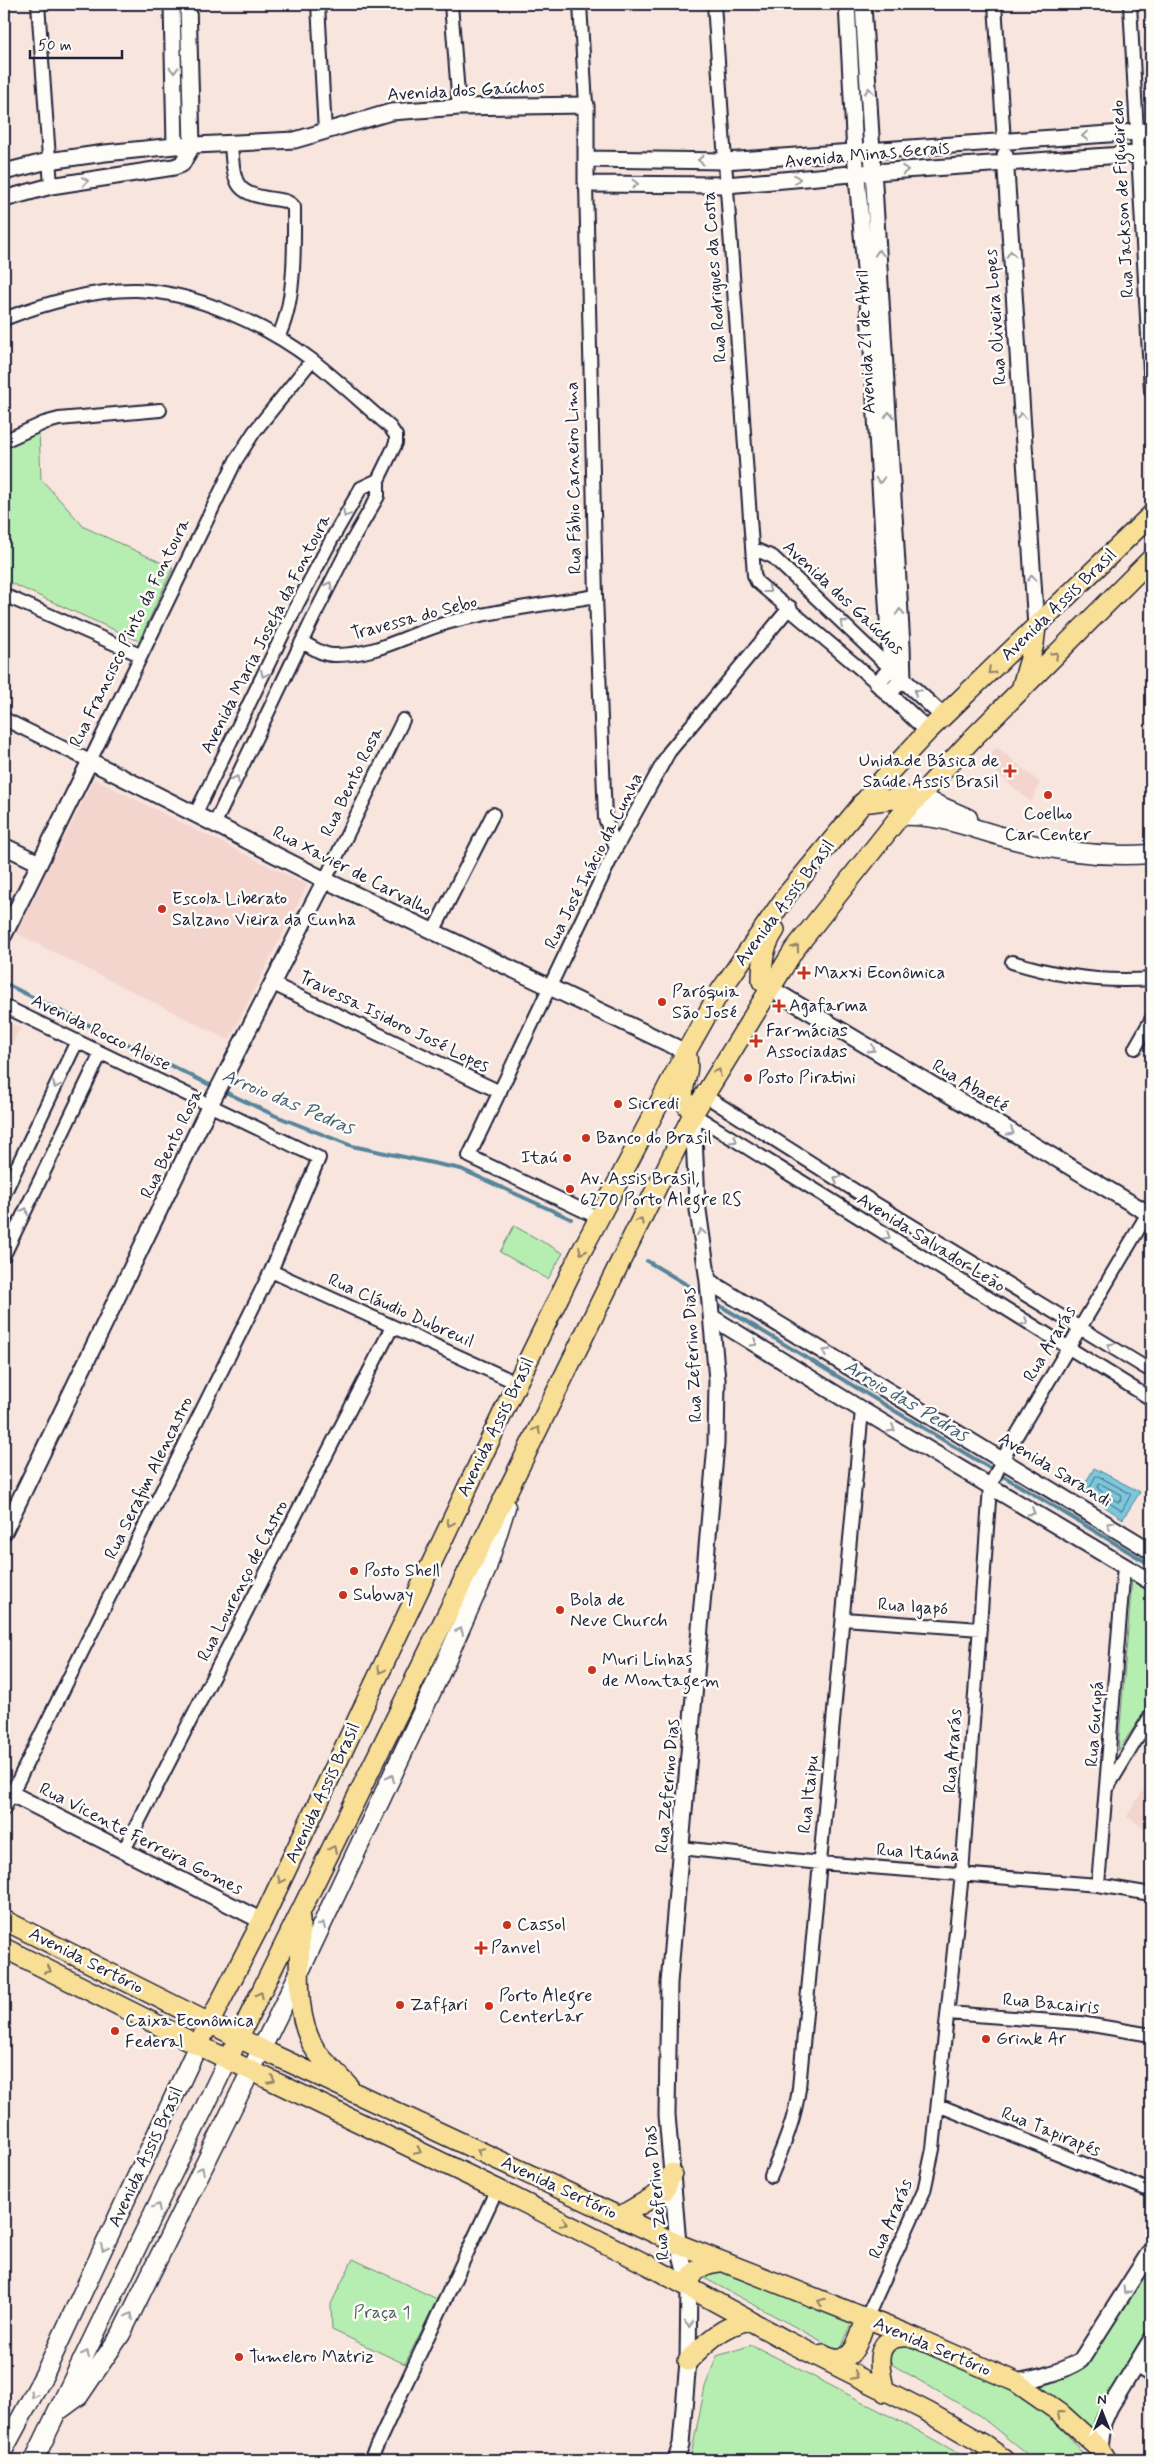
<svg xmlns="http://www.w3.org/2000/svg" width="1155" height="2464" viewBox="0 0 1155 2464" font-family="Mynerve,sans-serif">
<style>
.built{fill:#f3d5cd}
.green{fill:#b6eeb1;stroke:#6c8876}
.water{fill:#7bc7db;stroke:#57859b}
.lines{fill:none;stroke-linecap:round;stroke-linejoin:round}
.shore{stroke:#46647b;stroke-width:1}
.stream{stroke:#57859b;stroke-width:4}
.minor-casing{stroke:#22223b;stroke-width:16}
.tertiary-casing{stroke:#22223b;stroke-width:19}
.secondary-casing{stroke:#22223b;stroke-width:21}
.primary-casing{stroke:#22223b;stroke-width:22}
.minor{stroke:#fdfcf7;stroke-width:12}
.tertiary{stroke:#fdfcf7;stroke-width:15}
.secondary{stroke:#fdfcf7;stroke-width:18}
.primary{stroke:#f9df96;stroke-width:19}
.oneway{stroke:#9a9aa2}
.oneway2{stroke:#8e8068}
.poi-dot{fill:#c8321e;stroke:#fdfcf7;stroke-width:2}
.labels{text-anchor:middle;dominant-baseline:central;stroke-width:5;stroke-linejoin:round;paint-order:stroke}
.street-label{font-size:18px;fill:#22223b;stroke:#fdfcf7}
.poi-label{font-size:18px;fill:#22223b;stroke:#fdfcf7;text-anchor:start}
.park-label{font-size:18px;fill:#4e5f5e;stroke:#fdfcf7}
.water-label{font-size:19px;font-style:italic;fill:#415c73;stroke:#fdfcf7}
</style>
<rect width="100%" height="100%" fill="#f7e5de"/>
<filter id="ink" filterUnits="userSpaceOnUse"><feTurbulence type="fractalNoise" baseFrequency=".02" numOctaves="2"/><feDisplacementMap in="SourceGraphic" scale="10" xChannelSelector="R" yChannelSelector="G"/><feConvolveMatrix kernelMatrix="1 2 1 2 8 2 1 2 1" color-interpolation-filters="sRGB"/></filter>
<g filter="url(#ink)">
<!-- built -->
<path class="built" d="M 997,747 L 1040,783 L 1031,802 L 983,761 Z
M 94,779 L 307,885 L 229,1040 L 16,933 Z
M 4,1020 L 20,1028 L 4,1061 Z
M 1151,1777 L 1151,1832 L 1127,1817 Z"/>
<!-- green -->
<path class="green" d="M 39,431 L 41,479 L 84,527 L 173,568 L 139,641 L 4,580 L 4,449 Z
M 514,1226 L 563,1253 L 548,1279 L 500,1252 Z
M 1132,1579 L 1151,1591 L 1151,1702 L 1118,1751 Z
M 353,2259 L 437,2299 L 405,2364 L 332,2330 L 331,2304 Z
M 1151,2262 L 1151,2332 L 1109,2401 L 1097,2433 L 1038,2383 C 1058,2379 1073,2374 1090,2361 Z
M 709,2266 L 854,2318 L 840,2351 L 704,2278 Z
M 752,2345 L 913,2428 L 970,2460 L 690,2460 L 705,2387 L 717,2356 Z
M 894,2345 L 904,2345 C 945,2361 988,2376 1026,2399 C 1051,2415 1071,2438 1089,2460 L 1034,2460 L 980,2416 L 893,2365 L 889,2358 Z"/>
<!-- water -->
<path class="water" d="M 1094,1468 L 1140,1492 L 1123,1519 L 1081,1491 Z"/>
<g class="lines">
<!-- shore -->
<path class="shore" d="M 1098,1476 L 1131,1494 L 1122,1511 L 1089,1490 L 1095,1477 Z
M 1101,1484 L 1122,1495 L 1121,1501 L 1118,1502 L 1098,1489 L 1098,1485 Z"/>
<!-- stream -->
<path class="stream" d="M 4,983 L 214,1087
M 221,1090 L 276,1116 L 352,1146 L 461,1169 L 571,1219
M 647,1261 L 704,1295
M 714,1302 L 1151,1565"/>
<!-- minor casing -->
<g class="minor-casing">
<path id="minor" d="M 38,4 L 51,186
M 318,4 L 325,132
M 451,4 L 459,107
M 580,4 L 586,105
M 714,4 L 754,575 L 757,582 L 877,683
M 995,4 L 1004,142
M 1130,4 L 1151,391
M 231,144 C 234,189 236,194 280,200 C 286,201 290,202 294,207 C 294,246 296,302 278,337
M 586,184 L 596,596 L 605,818 L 616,848
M 4,319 C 42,304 95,289 137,290 C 195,292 266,325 312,360 C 339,381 364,405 390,427 L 396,436 L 396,443 L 378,480 L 378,496 L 351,543 L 316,612 L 215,823
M 4,441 L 44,423 L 59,419 L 160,410
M 752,548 L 773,557 L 891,669
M 4,595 L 140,655
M 302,642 C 312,647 322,655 333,655 C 378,656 409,633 450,622 C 497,610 548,604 596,596
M 4,719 L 90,761 L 236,460 L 254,432 L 312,360
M 196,813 L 298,603 L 334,535 L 361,488 L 378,480
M 325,880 L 403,720
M 433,932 L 493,814
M 1012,962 C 1057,976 1104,983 1151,979
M 273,984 L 500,1092
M 4,1006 L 319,1158 L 271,1271 L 4,1809
M 1135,1048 L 1151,1020
M 704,1095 L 873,1202 L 1151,1371
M 693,1114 L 1151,1399
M 4,1194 L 77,1041
M 599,1218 L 469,1156 L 616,848 L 669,752 L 790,607
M 4,1255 L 101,1053
M 271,1271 L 517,1383
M 844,1619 L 980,1629
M 1109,1785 L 1151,1715
M 681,1848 L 820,1863 L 1098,1885 L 1151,1894
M 124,1850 L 392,1327
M 1098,1885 L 1124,1566
M 948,2013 L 1080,2023 L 1151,2035
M 938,2105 L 1151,2191
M 771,2176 C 783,2147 795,2120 799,2088 L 862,1410
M 866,2319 L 924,2191 L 933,2149 L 962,1874 L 990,1487 L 1002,1460 L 1148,1213
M 1135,2366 L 1151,2376
M 370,2460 L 497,2189"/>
</g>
<!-- tertiary casing -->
<g class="tertiary-casing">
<path id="tertiary" d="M 172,4 L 175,146
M 847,4 L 855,153 L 872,350 L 891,669
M 863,4 L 902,646 L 903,679 L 888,694
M 1005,155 L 1036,627
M 586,159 L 725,161 L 1151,131
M 4,172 L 48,161 L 105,153 L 175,146 L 295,140 L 391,112 L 459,107 L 586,105 L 586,184 L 726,185 L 874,172 L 1151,153
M 4,199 L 51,186 L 174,167 L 182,164 L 192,146 L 188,4
M 891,669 L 877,683 L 928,731
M 895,672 L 944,717
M 4,846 L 39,863
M 4,935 L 90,761 L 325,880 L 686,1052
M 770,988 L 1151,1215
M 708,1281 L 1151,1551
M 713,1318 L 862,1410 L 1151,1582
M 4,1532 L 210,1105 L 325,880
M 4,1790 L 262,1921
M 1016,2382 C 1039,2378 1060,2373 1081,2360 L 1151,2250
M 1100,2449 L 1103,2423 L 1110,2407 L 1151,2340
M 676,2460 L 681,2444 L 688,2361 L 689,2286 L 678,2244 L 667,2115 L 669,1983 L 716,1444 L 717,1380 L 708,1281 L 697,1203 L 693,1114"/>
</g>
<!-- secondary casing -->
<g class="secondary-casing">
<path id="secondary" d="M 917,796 L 968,818
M 900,816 C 940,813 980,832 1019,841 C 1063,853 1105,857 1151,854
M 60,2410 L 79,2396 L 121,2334 L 301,1969 L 440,1674 L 486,1571 L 506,1507
M 4,2449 L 44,2375 L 198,2045
M 34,2460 L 228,2059"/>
</g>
<!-- primary casing -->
<g class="primary-casing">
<path id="primary" d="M 1022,686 L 1034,644 L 1036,627
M 862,803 L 917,796
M 770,988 L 762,981 C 762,961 764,946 775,930
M 686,1052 C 692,1074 680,1085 684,1100 C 686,1105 691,1110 693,1114
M 300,1919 C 301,1962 292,2014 316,2051 C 325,2063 338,2074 348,2085
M 4,1920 L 261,2049 L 678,2244 L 914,2337 L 1016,2382 L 1059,2412 L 1100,2449 L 1107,2460
M 4,1948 L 198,2045 L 497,2189 L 648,2265 L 787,2341 L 928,2412 L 983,2444 L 1005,2460
M 198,2045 L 262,1921 L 517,1383 L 579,1256 L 686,1052 L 719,993 L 789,892 L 883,779 L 928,731 L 1151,515
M 228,2059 L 693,1114 L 794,950 L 896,821 L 974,737 L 1151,559
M 619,2217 L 665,2190 L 672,2173
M 689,2286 C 692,2269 703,2264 719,2262
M 823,2354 C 854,2369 857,2343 866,2319
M 688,2361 C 706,2342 723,2326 749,2320
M 885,2392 C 878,2365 872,2334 911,2337"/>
</g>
<!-- minor -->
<use href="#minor" class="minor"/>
<!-- tertiary -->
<use href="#tertiary" class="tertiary"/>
<!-- secondary -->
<use href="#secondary" class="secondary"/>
<!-- primary -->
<use href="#primary" class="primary"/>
</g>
<!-- one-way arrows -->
<defs><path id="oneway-chevron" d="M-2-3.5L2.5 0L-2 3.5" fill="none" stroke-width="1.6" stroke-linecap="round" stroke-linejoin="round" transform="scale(1.25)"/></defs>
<g class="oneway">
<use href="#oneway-chevron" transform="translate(174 70) rotate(89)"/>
<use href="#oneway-chevron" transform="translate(869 91) rotate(-94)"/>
<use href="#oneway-chevron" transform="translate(1085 136) rotate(176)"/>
<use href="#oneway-chevron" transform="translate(701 160) rotate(-179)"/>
<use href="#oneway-chevron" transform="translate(905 170) rotate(-4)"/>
<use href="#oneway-chevron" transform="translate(797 179) rotate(-5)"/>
<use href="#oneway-chevron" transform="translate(85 181) rotate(-9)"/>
<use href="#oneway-chevron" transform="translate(635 184) rotate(1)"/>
<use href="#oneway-chevron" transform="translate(879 253) rotate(-94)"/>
<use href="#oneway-chevron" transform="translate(1011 254) rotate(-94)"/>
<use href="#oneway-chevron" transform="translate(889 415) rotate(-93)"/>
<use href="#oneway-chevron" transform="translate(1021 416) rotate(-94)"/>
<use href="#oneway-chevron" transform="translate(880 480) rotate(87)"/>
<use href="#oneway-chevron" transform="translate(346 514) rotate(121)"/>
<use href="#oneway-chevron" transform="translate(1032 578) rotate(-94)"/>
<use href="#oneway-chevron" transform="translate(329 585) rotate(-63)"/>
<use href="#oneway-chevron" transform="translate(768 590) rotate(38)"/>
<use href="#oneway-chevron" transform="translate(900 612) rotate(-93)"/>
<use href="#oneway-chevron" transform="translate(843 623) rotate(-137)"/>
<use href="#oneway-chevron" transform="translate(264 674) rotate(116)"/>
<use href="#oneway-chevron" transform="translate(917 692) rotate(-137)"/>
<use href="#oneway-chevron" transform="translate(236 779) rotate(-64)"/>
<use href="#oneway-chevron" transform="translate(872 1049) rotate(31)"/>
<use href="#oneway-chevron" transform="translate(56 1085) rotate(116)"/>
<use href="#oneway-chevron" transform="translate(1011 1132) rotate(31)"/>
<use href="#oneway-chevron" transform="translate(734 1140) rotate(32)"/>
<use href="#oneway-chevron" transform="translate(837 1179) rotate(-148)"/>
<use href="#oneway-chevron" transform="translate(25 1211) rotate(-64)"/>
<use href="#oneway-chevron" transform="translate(701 1232) rotate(-99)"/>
<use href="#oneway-chevron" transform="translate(887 1236) rotate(32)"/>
<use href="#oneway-chevron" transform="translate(1025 1322) rotate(32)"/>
<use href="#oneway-chevron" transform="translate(754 1343) rotate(32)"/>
<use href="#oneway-chevron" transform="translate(1110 1346) rotate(-149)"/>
<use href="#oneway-chevron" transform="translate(826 1352) rotate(-149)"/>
<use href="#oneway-chevron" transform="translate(892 1429) rotate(31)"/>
<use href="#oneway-chevron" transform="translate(1032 1512) rotate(30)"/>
<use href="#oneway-chevron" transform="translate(1110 1525) rotate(-149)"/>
<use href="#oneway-chevron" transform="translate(460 1631) rotate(-66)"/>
<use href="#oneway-chevron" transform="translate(391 1778) rotate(-65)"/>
<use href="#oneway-chevron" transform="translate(322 1925) rotate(-65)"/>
<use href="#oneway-chevron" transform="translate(201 2170) rotate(-64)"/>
<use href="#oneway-chevron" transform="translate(157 2207) rotate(-64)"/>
<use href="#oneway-chevron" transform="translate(104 2248) rotate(115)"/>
<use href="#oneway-chevron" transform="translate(1126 2291) rotate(122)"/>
<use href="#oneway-chevron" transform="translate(130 2316) rotate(-64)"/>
<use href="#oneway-chevron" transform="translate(689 2324) rotate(90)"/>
<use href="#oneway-chevron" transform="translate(86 2354) rotate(-64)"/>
<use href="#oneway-chevron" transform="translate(34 2395) rotate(119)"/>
</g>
<g class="oneway2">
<use href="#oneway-chevron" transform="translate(1055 655) rotate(-45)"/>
<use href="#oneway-chevron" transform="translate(991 671) rotate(136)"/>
<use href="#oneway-chevron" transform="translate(796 948) rotate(-53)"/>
<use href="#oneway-chevron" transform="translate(718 1072) rotate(-59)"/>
<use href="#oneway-chevron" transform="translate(640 1221) rotate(-64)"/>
<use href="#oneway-chevron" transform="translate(582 1251) rotate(117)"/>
<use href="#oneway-chevron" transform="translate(537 1430) rotate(-64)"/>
<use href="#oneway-chevron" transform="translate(450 1523) rotate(115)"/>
<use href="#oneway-chevron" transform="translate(381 1670) rotate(115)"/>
<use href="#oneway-chevron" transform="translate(333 1849) rotate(-64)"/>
<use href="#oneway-chevron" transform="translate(281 1880) rotate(115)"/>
<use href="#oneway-chevron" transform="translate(48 1970) rotate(26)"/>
<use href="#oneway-chevron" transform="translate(260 1995) rotate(-63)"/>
<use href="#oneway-chevron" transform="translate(272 2080) rotate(26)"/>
<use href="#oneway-chevron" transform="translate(418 2151) rotate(26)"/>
<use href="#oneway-chevron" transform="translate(480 2151) rotate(-154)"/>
<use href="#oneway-chevron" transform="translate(564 2223) rotate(27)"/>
<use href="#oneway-chevron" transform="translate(821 2302) rotate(-159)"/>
<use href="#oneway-chevron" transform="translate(855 2376) rotate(27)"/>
<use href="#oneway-chevron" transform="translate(1060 2414) rotate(-141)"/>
</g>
</g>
<!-- markers -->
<g class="poi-dot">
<path d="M1007.5 763.5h5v5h5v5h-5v5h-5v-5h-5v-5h5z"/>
<circle cx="1048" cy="795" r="5"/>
<circle cx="162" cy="909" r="5"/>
<path d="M801.5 965.5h5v5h5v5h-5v5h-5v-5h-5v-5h5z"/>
<circle cx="662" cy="1002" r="5"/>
<path d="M776.5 998.5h5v5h5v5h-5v5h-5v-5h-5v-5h5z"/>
<path d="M753.5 1033.5h5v5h5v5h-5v5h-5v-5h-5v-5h5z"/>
<circle cx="748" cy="1078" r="5"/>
<circle cx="618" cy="1104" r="5"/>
<circle cx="586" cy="1138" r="5"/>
<circle cx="567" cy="1158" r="5"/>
<circle cx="570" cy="1189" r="5"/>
<circle cx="354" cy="1571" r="5"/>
<circle cx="343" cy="1595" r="5"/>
<circle cx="560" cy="1610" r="5"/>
<circle cx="592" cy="1670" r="5"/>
<circle cx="507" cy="1925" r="5"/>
<path d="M478.5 1940.5h5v5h5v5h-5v5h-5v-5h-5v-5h5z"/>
<circle cx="400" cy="2005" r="5"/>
<circle cx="489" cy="2006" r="5"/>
<circle cx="115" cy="2031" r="5"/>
<circle cx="986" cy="2039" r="5"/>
<circle cx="239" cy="2357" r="5"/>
</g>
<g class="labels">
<!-- street labels -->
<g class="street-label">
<text transform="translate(466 91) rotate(-3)">Avenida dos Gaúchos</text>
<text transform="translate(867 155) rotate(-5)">Avenida Minas Gerais</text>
<text transform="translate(1123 199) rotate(-93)">Rua Jackson de Figueiredo</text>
<text transform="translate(715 277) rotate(-94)">Rua Rodrigues da Costa</text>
<text transform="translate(996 317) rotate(-94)">Rua Oliveira Lopes</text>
<text transform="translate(866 342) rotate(-93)">Avenida 21 de Abril</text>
<text transform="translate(574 478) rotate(-91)">Rua Fábio Carneiro Lima</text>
<text transform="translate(843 598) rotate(43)">Avenida dos Gaúchos</text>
<text transform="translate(1059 605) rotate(-44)">Avenida Assis Brasil</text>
<text transform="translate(414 618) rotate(-15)">Travessa do Sebo</text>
<text transform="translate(130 633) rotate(-64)">Rua Francisco Pinto da Fontoura</text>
<text transform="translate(266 634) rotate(-63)">Avenida Maria Josefa da Fontoura</text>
<text transform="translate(352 782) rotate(-64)">Rua Bento Rosa</text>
<text transform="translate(594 861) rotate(-63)">Rua José Inácio da Cunha</text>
<text transform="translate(352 871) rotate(27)">Rua Xavier de Carvalho</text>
<text transform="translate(785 903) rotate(-53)">Avenida Assis Brasil</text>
<text transform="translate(394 1022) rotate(26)">Travessa Isidoro José Lopes</text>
<text transform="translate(101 1033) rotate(26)">Avenida Rocco Aloise</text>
<text transform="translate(970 1086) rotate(31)">Rua Abaeté</text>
<text transform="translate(172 1144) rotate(-64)">Rua Bento Rosa</text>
<text transform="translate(931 1243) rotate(32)">Avenida Salvador Leão</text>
<text transform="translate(401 1311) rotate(24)">Rua Cláudio Dubreuil</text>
<text transform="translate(1050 1344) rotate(-59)">Rua Ararás</text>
<text transform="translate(693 1355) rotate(-93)">Rua Zeferino Dias</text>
<text transform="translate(496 1427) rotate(-64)">Avenida Assis Brasil</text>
<text transform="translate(1055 1470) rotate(31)">Avenida Sarandi</text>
<text transform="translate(149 1478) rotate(-64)">Rua Serafim Alencastro</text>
<text transform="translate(243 1581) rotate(-63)">Rua Lourenço de Castro</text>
<text transform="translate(913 1607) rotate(4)">Rua Igapó</text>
<text transform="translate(1095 1724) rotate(-86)">Rua Gurupá</text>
<text transform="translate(953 1751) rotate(-86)">Rua Ararás</text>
<text transform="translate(668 1786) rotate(-85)">Rua Zeferino Dias</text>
<text transform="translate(323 1793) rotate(-65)">Avenida Assis Brasil</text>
<text transform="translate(809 1794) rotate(-84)">Rua Itaipu</text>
<text transform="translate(141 1839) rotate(27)">Rua Vicente Ferreira Gomes</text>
<text transform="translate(918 1853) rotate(4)">Rua Itaúna</text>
<text transform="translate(86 1961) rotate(27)">Avenida Sertório</text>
<text transform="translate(1051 2004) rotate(5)">Rua Bacairis</text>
<text transform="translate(1051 2132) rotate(22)">Rua Tapirapés</text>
<text transform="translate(146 2157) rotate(-65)">Avenida Assis Brasil</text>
<text transform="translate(559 2188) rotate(25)">Avenida Sertório</text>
<text transform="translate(657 2193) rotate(-96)">Rua Zeferino Dias</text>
<text transform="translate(891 2219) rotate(-67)">Rua Ararás</text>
<text transform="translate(932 2347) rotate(23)">Avenida Sertório</text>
</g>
<!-- poi labels -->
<g class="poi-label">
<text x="999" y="761" text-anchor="end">Unidade Básica de<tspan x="999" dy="21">Saúde Assis Brasil</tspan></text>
<text x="1048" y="814" text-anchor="middle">Coelho<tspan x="1048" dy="21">Car Center</tspan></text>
<text x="172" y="899">Escola Liberato<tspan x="172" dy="21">Salzano Vieira da Cunha</tspan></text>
<text x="814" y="973">Maxxi Econômica</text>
<text x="672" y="992">Paróquia<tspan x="672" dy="21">São José</tspan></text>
<text x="789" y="1006">Agafarma</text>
<text x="766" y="1031">Farmácias<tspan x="766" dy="21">Associadas</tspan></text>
<text x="758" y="1078">Posto Piratini</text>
<text x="628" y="1104">Sicredi</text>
<text x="596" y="1138">Banco do Brasil</text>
<text x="557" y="1158" text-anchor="end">Itaú</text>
<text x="580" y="1179">Av. Assis Brasil,<tspan x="580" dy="21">6270 Porto Alegre RS</tspan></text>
<text x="364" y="1571">Posto Shell</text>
<text x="353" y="1595">Subway</text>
<text x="570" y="1600">Bola de<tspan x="570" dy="21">Neve Church</tspan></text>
<text x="602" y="1660">Muri Linhas<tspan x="602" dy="21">de Montagem</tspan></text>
<text x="517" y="1925">Cassol</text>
<text x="491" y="1948">Panvel</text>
<text x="499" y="1996">Porto Alegre<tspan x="499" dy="21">CenterLar</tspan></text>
<text x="410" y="2005">Zaffari</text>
<text x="125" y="2021">Caixa Econômica<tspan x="125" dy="21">Federal</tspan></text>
<text x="996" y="2039">Grink Ar</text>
<text x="249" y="2357">Tumelero Matriz</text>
</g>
<!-- park labels -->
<g class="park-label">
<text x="382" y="2313">Praça 1</text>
</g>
<!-- water labels -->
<g class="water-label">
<text transform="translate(288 1102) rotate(23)">Arroio das Pedras</text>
<text transform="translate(906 1401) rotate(31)">Arroio das Pedras</text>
</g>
</g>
<!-- margin -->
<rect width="1155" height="2464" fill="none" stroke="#fdfcf7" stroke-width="20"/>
<rect x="10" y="10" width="1135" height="2444" fill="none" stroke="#22223b" stroke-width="2" filter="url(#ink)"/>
<!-- north arrow -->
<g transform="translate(1102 2412)" stroke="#fdfcf7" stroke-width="4" paint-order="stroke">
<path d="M0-4L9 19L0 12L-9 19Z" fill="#22223b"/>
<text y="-8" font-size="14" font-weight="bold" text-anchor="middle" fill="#22223b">N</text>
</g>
<!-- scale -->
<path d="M30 50v8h92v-8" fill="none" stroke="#22223b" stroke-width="2.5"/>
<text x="38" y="50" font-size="15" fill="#22223b" stroke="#fdfcf7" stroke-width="4" paint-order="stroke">50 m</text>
</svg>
